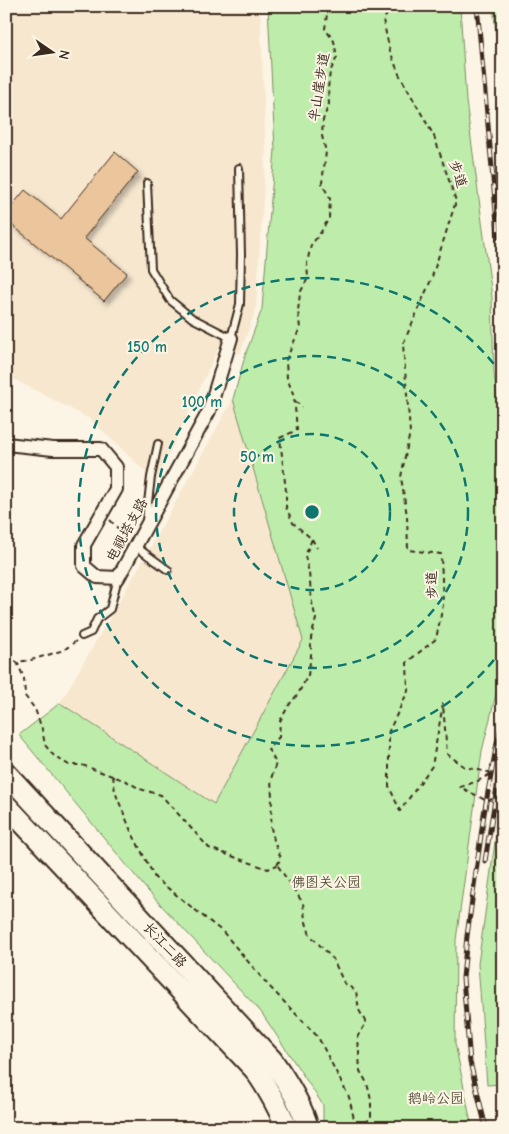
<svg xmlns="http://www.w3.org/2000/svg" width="509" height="1134" viewBox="0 0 509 1134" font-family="'Comic Neue','LXGW WenKai TC',sans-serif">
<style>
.built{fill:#f7e7cf}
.green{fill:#beedab;stroke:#7c8c64}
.building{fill:#ebc59b;stroke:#3b2a1e;filter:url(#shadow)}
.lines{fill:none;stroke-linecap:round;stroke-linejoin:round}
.lane-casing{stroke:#3b2a1e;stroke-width:10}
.street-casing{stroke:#3b2a1e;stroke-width:16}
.primary-casing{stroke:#3b2a1e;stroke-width:24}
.path{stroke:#3b2a1e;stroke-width:2;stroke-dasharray:5 4;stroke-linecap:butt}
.lane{stroke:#fcf5e5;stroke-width:6}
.street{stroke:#fcf5e5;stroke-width:12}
.primary{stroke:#fcf5e5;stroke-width:20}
.rail-casing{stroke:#3b2a1e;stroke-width:5}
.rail{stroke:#fcf5e5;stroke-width:3;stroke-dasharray:9;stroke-linecap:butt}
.ring{fill:none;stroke:#0f766e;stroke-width:2.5;stroke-dasharray:9 6}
.labels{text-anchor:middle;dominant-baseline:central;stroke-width:4;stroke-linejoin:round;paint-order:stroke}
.street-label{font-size:14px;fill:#3b2a1e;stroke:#fcf5e5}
.park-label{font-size:14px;fill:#55513a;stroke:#fcf5e5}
.centre{fill:#0f766e;stroke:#fcf5e5;stroke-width:2.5}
.ring-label{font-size:15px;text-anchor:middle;font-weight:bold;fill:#0f766e;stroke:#fcf5e5;stroke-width:4;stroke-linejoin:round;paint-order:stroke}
</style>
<defs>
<filter id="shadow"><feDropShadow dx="4" dy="4" stdDeviation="2.5" flood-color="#0004"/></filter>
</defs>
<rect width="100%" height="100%" fill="#fcf5e5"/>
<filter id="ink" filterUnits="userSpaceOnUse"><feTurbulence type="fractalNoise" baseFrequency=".02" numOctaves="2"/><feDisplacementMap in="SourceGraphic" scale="10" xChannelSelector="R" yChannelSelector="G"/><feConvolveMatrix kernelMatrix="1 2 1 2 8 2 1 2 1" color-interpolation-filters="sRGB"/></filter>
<g filter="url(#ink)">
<!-- built -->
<path class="built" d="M 6,6 L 260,6 L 266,153 L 256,309 L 240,354 L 220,345 L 156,482 L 90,419 L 6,375 Z
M 233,399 L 303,639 L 214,804 L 60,703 L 146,555 Z"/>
<!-- green -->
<path class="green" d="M 268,6 L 460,6 L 466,101 L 492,297 L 494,374 L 503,436 L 503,666 L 482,751 L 456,940 L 455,1043 L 472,1128 L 323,1128 L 323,1105 L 261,1012 L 148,891 L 19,735 L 60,703 L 214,804 L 303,640 L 233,399 L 245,356 L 262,309 L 275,150 Z
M 493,6 L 503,6 L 503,96 Z
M 503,797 L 503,1084 L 487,1085 L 478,964 L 499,813 Z"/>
<!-- building -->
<path class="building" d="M 115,152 L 138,172 L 84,238 L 127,273 L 104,301 L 6,220 L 6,213 L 25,190 L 61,219 Z"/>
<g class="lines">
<!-- lane casing -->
<g class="lane-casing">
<path id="lane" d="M 147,183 L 151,269 L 170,300 L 192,318 L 231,338 L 240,304 L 241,255 L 239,168
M 146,520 L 151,477 L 158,444
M 135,546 L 168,570
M 82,636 L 91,632 L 97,619 L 110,609 L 118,578"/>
</g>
<!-- street casing -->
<g class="street-casing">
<path id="street" d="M 6,444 L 53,449 L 101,449 L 116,467 L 116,489 L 84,545 L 84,566 L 97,577 L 118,578 L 209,411 L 231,338"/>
</g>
<!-- primary casing -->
<g class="primary-casing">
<path id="primary" d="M 6,773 L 272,1060 C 287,1081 301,1103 308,1128
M 6,805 L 255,1070 C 268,1089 278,1107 287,1128"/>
</g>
<!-- path -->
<path class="path" d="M 393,6 L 383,20 L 390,51 L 399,74 L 434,136 L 456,201 L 431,280 L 403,344 L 410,432 L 401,477 L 407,516 L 408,550 L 441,554 L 443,605 L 436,639 L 407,662 L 408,691 L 389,731 L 389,786 L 400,811 L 432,766 L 443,704 L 447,754 L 465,767 L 492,773 L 478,781 L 460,787 L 487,801 L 503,795
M 295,401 L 302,407
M 110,520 L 127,538
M 312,539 L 317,548
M 76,641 L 64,650 L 31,660 L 17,662 L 24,678 L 25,696 L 35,709 L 42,729 L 45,745 L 54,756 L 69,765 L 82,765 L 126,781 L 140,789 L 161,795 L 209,848 L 268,869 L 277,865
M 6,658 L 17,662
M 113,776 L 115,792 L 131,831 L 155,878 L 223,932 L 268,985 L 318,1037 L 349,1097 L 356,1128
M 277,865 L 281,858 L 275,844 L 271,828 L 272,797 L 271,779 L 276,763 L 268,749 L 279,737 L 280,721 L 289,705 L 298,694 L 308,675 L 311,656 L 311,638 L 316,619 L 312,603 L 309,573 L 305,556 L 312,539 L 293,523 L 286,507 L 286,491 L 280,438 L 297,430 L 294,396 L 287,378 L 286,360 L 300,328 L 298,311 L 300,293 L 308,278 L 307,263 L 311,245 L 321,232 L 329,218 L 330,199 L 322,183 L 326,152 L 322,136 L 323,120 L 329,104 L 328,88 L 330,72 L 337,57 L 334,41 L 325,29 L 327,14 L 326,6
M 278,866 L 303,903 L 305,919 L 310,935 L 333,959 L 344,983 L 356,991 L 359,1010 L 366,1023 L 358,1036 L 360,1071 L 367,1083 L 371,1100 L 371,1118 L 360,1128
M 379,1125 L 386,1128
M 368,1128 L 379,1125 L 377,1128"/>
<!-- lane -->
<use href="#lane" class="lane"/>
<!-- street -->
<use href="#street" class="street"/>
<!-- primary -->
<use href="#primary" class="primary"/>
<!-- rail casing -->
<g class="rail-casing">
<path id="rail" d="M 477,6 L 503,287
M 485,861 L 499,775
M 486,1128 L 470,1062 L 463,978 L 467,936 L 484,814 L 496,748 L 503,721"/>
</g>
<!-- rail -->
<use href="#rail" class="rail"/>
</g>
</g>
<!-- distance rings -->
<g class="ring">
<circle cx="312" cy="512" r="78"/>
<circle cx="312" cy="512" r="156"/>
<path d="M503 648A234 234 0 1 1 503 376"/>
</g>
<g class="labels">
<!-- street labels -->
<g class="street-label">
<text transform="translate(319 87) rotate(-81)">半山崖步道</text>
<text transform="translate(458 174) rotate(71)">步道</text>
<text transform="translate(127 530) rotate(-61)">电视塔支路</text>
<text transform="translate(432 585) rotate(-92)">步道</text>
<text transform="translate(165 945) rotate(47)">长江二路</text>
</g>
<!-- park labels -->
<g class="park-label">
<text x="326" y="882">佛图关公园</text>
<text x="436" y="1098">鹅岭公园</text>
</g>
</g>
<circle cx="312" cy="512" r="8" class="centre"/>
<g class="ring-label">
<text x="147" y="352">150 m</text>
<text x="202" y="407">100 m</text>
<text x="257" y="462">50 m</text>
</g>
<!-- margin -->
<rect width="509" height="1134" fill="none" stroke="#fcf5e5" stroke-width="25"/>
<rect x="12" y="12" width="484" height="1109" fill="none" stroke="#3b2a1e" stroke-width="2" filter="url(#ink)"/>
<!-- north arrow -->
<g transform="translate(52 52) rotate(103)" stroke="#fcf5e5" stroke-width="4" paint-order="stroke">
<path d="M0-4L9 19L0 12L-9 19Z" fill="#3b2a1e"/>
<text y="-8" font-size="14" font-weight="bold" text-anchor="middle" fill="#3b2a1e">N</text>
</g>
</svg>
